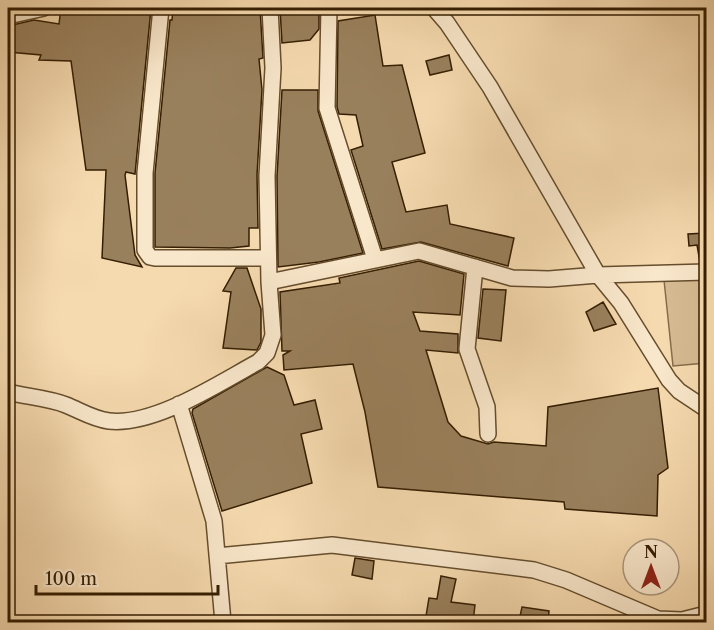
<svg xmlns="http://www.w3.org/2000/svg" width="714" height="630" viewBox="0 0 714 630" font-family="'Libre Caslon Text',serif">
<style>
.green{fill:#d5ba92;stroke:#856c4a;stroke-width:1.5}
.building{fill:#99805c;stroke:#351e02;stroke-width:1.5}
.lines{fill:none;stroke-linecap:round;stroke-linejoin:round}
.minor-casing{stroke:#654d2d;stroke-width:18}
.minor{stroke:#f9e7cb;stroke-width:15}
</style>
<rect width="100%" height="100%" fill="#f6daaf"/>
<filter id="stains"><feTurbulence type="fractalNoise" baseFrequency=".00333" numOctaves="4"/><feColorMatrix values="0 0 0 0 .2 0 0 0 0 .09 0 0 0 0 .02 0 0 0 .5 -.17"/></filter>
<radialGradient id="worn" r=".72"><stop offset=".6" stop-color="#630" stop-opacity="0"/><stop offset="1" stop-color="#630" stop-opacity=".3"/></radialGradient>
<!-- green -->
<path class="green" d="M 706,277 L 706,363 L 673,366 L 664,280 Z"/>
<!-- building -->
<path class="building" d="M 61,8 L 151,8 L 135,174 L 126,172 L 125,175 L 135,255 L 142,267 L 102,258 L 106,170 L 86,170 L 71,61 L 39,60 L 41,55 L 8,52 L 8,26 L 34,20 L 59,24 Z
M 173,8 L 260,8 L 263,58 L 259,59 L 262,90 L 257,175 L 258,228 L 249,228 L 249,246 L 230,248 L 155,247 L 155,173 L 170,20 L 172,20 Z
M 280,8 L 319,8 L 319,29 L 310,40 L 282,43 Z
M 375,15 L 383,66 L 402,65 L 425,153 L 392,162 L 406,212 L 447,205 L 450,224 L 514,238 L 508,266 L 421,242 L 382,249 L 351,150 L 363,146 L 356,115 L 339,114 L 337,107 L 338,21 Z
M 449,55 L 452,70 L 430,75 L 426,61 Z
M 282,90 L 318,90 L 318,111 L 363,253 L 319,262 L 278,267 L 277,176 Z
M 706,233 L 706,262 L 700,262 L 697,245 L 689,246 L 688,234 Z
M 419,261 L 464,274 L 460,315 L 413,312 L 420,331 L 458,334 L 458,353 L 426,350 L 448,422 L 461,436 L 488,444 L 494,442 L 546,446 L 548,407 L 658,388 L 668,468 L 658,475 L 657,516 L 565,509 L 564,502 L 378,487 L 365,412 L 353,364 L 284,370 L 283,355 L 290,351 L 282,351 L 280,292 L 340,283 L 339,278 Z
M 236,268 L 247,268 L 261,309 L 261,342 L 257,350 L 223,348 L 231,292 L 223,291 Z
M 483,289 L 506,290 L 501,341 L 478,338 Z
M 603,302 L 616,324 L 594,331 L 586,312 Z
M 267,367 L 284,375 L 294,405 L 315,400 L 322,429 L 301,434 L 312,483 L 222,511 L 192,413 L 193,409 Z
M 355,558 L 374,561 L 372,579 L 352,575 Z
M 441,576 L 456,579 L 451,602 L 475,605 L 473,622 L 425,622 L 429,598 L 437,599 Z
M 522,607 L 549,611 L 548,622 L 519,621 Z"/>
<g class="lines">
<!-- minor casing -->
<g class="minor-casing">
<path id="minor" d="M 161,8 L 145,173 L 145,250 L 150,257 L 155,258 L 268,258
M 329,8 L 327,108 L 375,259
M 434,8 L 447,23 L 490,87 L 598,275 L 621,303 L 669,380 L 679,391 L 706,409
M 8,16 L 44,8
M 475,267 L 467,349 L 487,407 L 488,434
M 269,282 L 419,251 L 512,278 L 549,279 L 598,275 L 706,272
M 8,392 C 27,397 48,398 66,405 C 81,411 93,419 109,421 C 155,426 219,383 258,362 L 267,353 L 273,335 L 269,282 L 267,176 L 273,68 L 270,8
M 179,404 L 214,521 L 223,622
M 217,556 L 332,545 L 534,570 L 566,580 L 658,619 L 682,620 L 706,614"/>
</g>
<!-- minor -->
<use href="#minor" class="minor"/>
</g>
<!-- margin -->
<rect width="714" height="630" fill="none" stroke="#f6daaf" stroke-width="30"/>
<rect x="9" y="9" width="696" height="612" fill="none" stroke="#351e02" stroke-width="3"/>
<rect x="15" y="15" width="684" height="600" fill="none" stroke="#351e02" stroke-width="1.5"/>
<!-- north arrow -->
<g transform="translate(651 567)"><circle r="28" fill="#f9e7cb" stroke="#ab977b" stroke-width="1.5"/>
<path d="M0-4.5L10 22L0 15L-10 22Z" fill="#8f2418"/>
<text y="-9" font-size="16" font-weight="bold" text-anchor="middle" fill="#351e02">N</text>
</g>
<!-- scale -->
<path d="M36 585v9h182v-9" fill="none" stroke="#351e02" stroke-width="3"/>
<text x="45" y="585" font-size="18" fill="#351e02" stroke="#f9e7cb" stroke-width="4.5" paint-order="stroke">100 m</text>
<rect width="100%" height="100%" filter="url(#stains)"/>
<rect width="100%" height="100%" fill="url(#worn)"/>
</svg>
